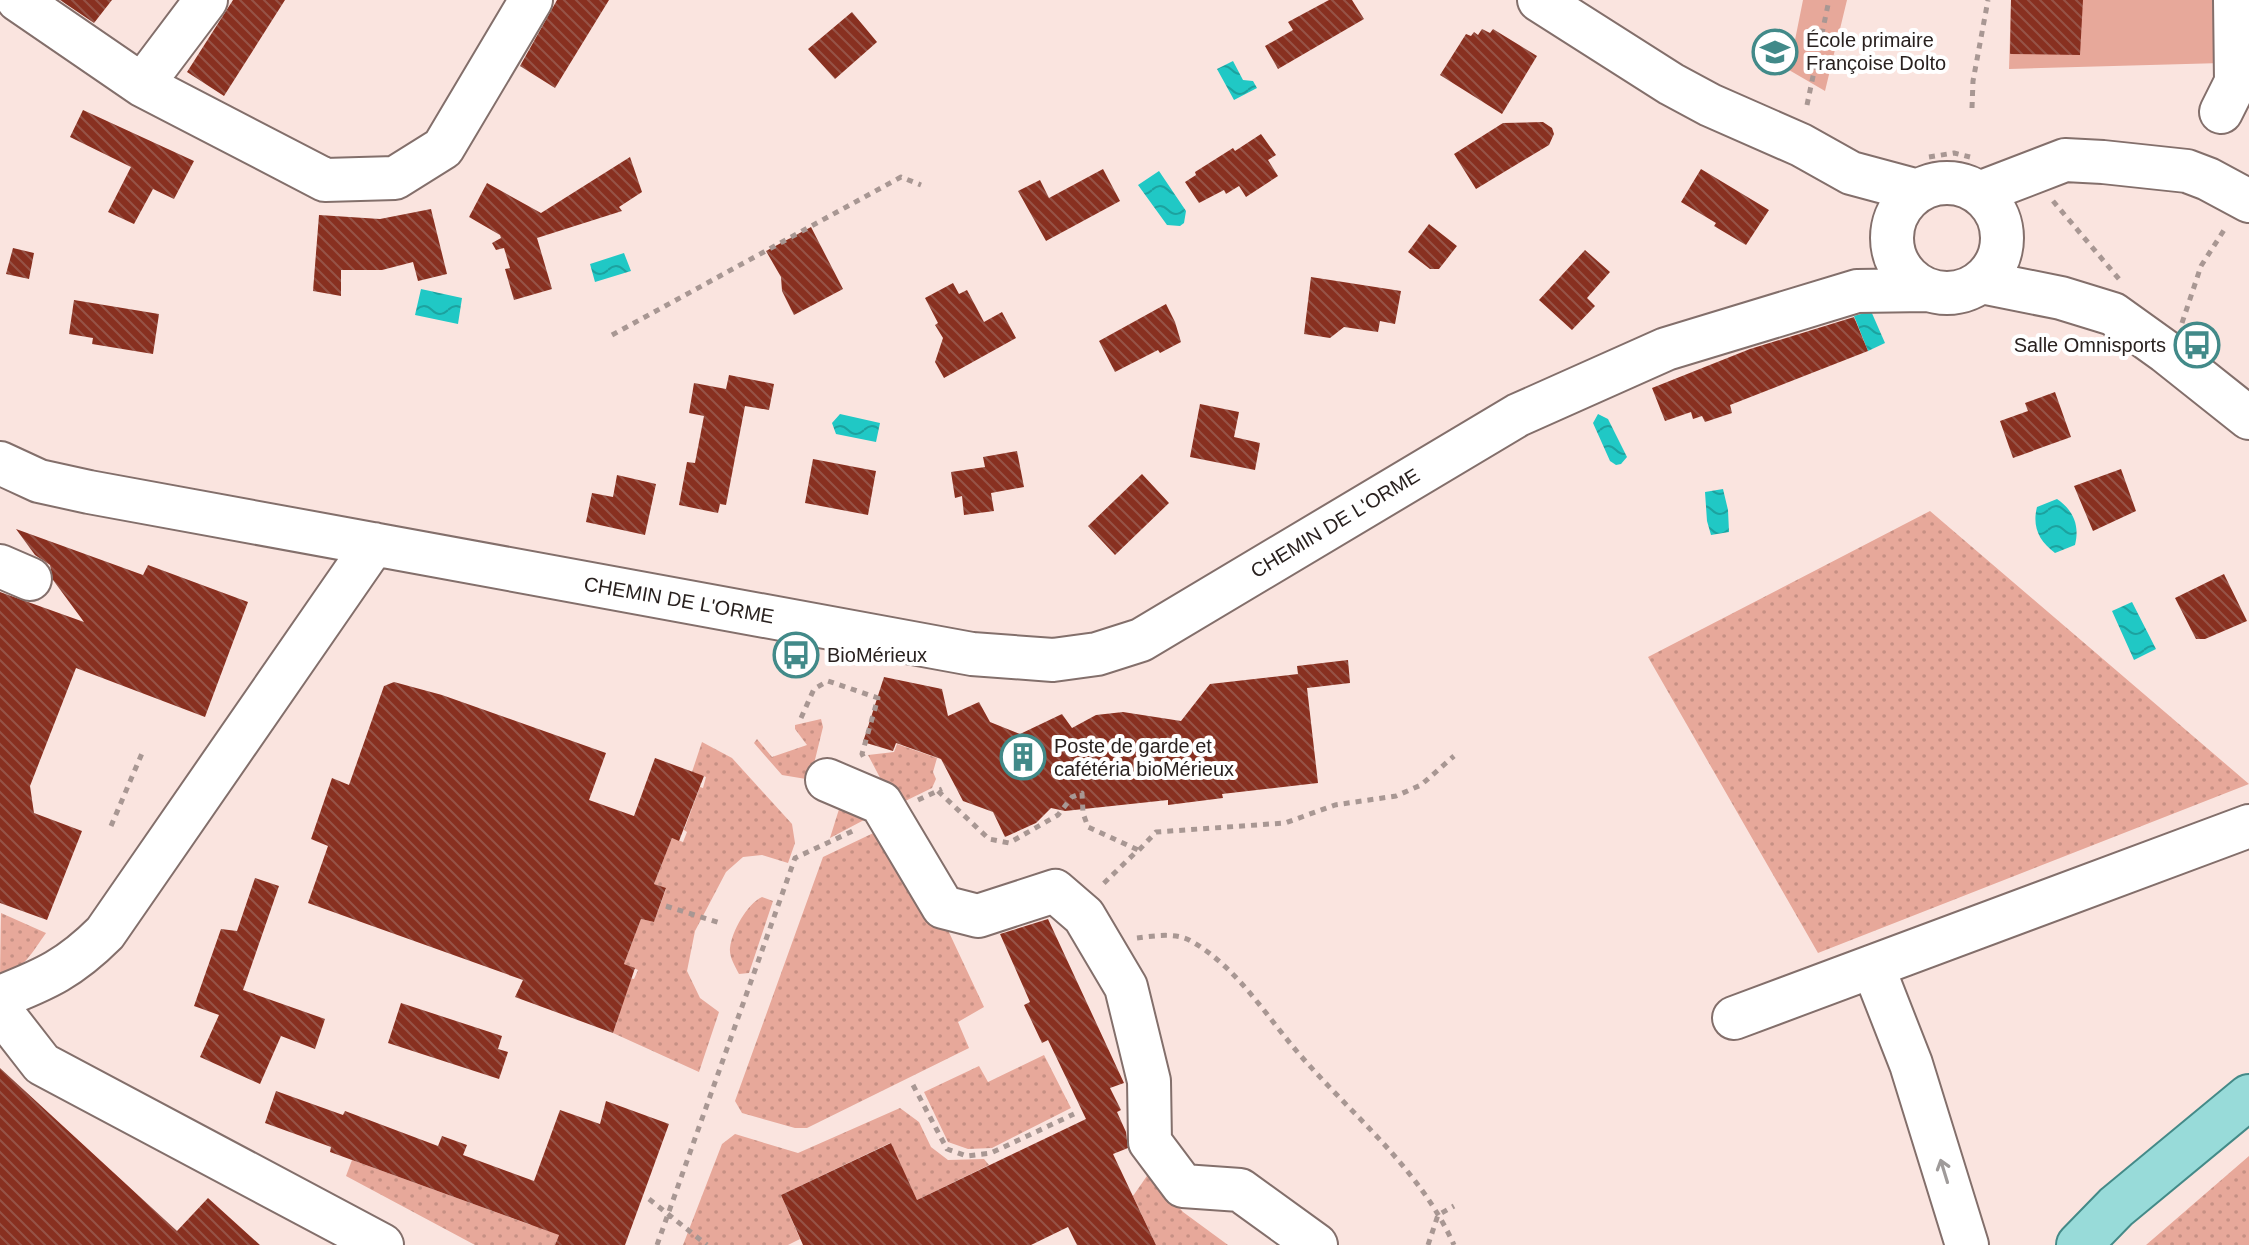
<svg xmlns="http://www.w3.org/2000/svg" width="2249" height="1245" viewBox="0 0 2249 1245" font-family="Arial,sans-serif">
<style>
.grass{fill:url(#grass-dots)}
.green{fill:#e7a89a}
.water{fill:url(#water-waves)}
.building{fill:url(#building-back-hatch)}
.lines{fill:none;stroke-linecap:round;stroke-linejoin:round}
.minor-casing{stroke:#836f6b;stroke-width:46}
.major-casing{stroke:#448a88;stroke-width:48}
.path{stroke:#a89793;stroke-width:5;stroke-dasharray:6 6;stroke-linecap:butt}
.minor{stroke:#fff;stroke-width:42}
.major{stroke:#98dbd9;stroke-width:44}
.oneway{stroke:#9f9b9a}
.labels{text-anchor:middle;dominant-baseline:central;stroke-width:8;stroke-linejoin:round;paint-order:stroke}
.poi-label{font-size:20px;fill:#29211f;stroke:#fff;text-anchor:start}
.street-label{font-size:20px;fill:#29211f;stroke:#fff}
</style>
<defs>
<pattern id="grass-dots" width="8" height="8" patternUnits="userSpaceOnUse" patternTransform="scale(2)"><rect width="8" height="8" fill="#e7a89a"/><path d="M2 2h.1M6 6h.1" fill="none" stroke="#c69084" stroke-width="1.8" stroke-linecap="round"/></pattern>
<pattern id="water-waves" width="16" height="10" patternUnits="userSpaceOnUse" patternTransform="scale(2)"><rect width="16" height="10" fill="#20c8c5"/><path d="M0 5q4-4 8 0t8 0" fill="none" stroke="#1ca29f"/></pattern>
<pattern id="building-back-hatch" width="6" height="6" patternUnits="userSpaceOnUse" patternTransform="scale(2)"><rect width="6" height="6" fill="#883020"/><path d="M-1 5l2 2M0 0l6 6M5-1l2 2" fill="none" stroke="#965347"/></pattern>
</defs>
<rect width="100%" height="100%" fill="#fae4df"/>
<!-- grass -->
<path class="grass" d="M 1930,511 L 2249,784 L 1818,953 L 1648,657 Z
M 821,719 L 823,727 L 811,776 L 806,779 L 782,775 L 754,743 L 757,739 L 772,757 L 807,745 L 795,729 L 795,725 Z
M 702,742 L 732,758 L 792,824 L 795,843 L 788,863 L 762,855 L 743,857 L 726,872 L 695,931 L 687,971 L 700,998 L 719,1012 L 699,1072 L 613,1033 L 617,1022 L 613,1020 L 629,978 L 634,979 L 638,970 L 624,964 L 641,919 L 654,922 L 666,889 L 654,884 L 672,838 L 683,842 L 687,832 L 684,830 L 700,787 L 703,788 L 706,777 L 692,772 Z
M 897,744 L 937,758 L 933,772 L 936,779 L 932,788 L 895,806 L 868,755 L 894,752 Z
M 840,806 L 871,811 L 864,820 L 830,838 Z
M 886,827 L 946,926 L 984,1007 L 958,1022 L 969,1048 L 807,1128 L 795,1128 L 742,1113 L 735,1101 L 823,857 Z
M 762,897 L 773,901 L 749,973 L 739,974 C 735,966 729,957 730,948 C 732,931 747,904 762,897 Z
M 1,913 L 46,933 C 33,951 23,971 0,976 Z
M 1044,1055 L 1071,1108 L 992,1148 L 968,1149 L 948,1142 L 924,1092 L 979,1066 L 988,1082 Z
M 900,1108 L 919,1122 L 931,1147 L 948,1160 L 984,1159 L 989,1165 L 917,1200 L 890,1143 L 781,1195 L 800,1239 L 788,1245 L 683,1245 L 722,1144 L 735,1134 L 798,1153 Z
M 2249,1156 L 2249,1245 L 2146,1245 Z
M 352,1160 L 531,1225 L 564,1222 L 555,1245 L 475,1245 L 346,1176 Z
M 1149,1173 L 1183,1212 L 1228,1245 L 1156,1245 L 1133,1196 Z"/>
<!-- green -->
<path class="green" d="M 1803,0 L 1847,0 L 1825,91 L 1789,70 Z
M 2011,0 L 2249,0 L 2222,63 L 2009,69 Z"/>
<!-- water -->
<path class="water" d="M 1233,61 L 1243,80 L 1253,81 L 1257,88 L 1234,100 L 1217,69 Z
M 1159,171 L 1186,211 L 1184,223 L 1180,226 L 1167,225 L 1138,185 Z
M 624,253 L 631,271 L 595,282 L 590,264 Z
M 421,289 L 462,298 L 458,324 L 415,315 Z
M 1871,311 L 1885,343 L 1868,351 L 1854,316 Z
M 840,414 L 880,423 L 876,442 L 836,434 L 832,423 Z
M 1598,414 L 1608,419 L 1627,457 L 1621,464 L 1616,465 L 1610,461 L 1593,423 Z
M 1723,489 L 1728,510 L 1729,532 L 1711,535 L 1707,521 L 1705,492 Z
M 2057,499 C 2073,510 2080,525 2075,545 L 2055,553 C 2039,541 2032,527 2037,507 Z
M 2132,602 L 2156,649 L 2134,660 L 2112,611 Z"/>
<!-- building -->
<path class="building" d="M 60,0 L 112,0 L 94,23 Z
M 233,0 L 285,0 L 224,96 L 187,72 Z
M 557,0 L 609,0 L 555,88 L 520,66 Z
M 1329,0 L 1352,0 L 1364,19 L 1278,69 L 1265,46 L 1293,30 L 1288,22 Z
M 2011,0 L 2083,0 L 2080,55 L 2010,54 Z
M 852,12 L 877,42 L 835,79 L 808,49 Z
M 1482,29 L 1490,33 L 1493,29 L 1537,56 L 1502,114 L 1440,75 L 1466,34 L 1471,36 L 1474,32 L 1478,35 Z
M 83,110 L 194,161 L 174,199 L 153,189 L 134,224 L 108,212 L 131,167 L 70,137 Z
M 1543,122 L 1552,128 L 1554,134 L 1549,145 L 1476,189 L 1454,154 L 1503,123 Z
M 1261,134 L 1276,155 L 1268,160 L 1278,176 L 1246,197 L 1239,186 L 1226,194 L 1224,190 L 1199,203 L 1185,182 L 1196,175 L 1195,172 L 1233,148 L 1235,151 Z
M 630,157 L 642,192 L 619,207 L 622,211 L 537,238 L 552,289 L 514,300 L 505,269 L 510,268 L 504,248 L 496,250 L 492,243 L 501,238 L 500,235 L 469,217 L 487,183 L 541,213 Z
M 1103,169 L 1120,201 L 1046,241 L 1018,191 L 1040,180 L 1049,198 Z
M 1701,169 L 1769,210 L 1746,245 L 1714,226 L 1716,223 L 1681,202 Z
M 431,209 L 447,274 L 418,281 L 413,262 L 382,270 L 341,270 L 341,296 L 313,291 L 319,215 L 380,219 Z
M 1429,224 L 1457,246 L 1439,269 L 1430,269 L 1408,252 Z
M 811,227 L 843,289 L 794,315 L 782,291 L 781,277 L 766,251 Z
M 13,248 L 34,253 L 29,279 L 6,274 Z
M 1585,250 L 1610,272 L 1587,298 L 1595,306 L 1572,330 L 1539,300 Z
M 1311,277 L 1401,291 L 1395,324 L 1380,321 L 1378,332 L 1344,327 L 1330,338 L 1304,334 Z
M 953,283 L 959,294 L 967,290 L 984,322 L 1002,312 L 1016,338 L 944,378 L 935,362 L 943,338 L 935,325 L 938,323 L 925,298 Z
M 74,300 L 159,314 L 153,354 L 92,344 L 93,338 L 69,334 Z
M 1166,304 L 1175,322 L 1181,342 L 1160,353 L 1158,350 L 1115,372 L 1099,341 Z
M 1854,317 L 1868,351 L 1730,405 L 1732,413 L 1705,422 L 1702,416 L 1693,419 L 1691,412 L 1665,421 L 1652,388 L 1750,349 Z
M 729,375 L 774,384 L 769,410 L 745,406 L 726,505 L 720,504 L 718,513 L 679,505 L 687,462 L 695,463 L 704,416 L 689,413 L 694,383 L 726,389 Z
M 2055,392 L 2071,437 L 2013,458 L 2000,421 L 2028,411 L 2025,403 Z
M 1200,404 L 1239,412 L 1234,437 L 1260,443 L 1255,470 L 1190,457 Z
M 1017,451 L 1024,487 L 991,493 L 994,511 L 964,515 L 962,496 L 955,498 L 951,472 L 985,467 L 983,457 Z
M 813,459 L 876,471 L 868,515 L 805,503 Z
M 2121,469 L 2136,511 L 2093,531 L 2074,486 Z
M 1142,474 L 1169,503 L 1115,555 L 1088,526 Z
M 617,475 L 656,484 L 645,535 L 586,522 L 592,493 L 613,497 Z
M 16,529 L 143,575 L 148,565 L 248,602 L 205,717 L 76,668 L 30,786 L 34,813 L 82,831 L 47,920 L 0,903 L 0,592 L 84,622 L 53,580 L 50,565 L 35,555 Z
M 2224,574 L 2247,621 L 2205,639 L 2196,639 L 2175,598 Z
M 1348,660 L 1350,683 L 1307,688 L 1318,783 L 1222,794 L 1223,798 L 1168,805 L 1168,800 L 1065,811 L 1051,808 L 1036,823 L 1005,837 L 993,812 L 963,801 L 941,759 L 896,743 L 893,751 L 863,742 L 884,677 L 942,689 L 948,716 L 979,702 L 990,722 L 1020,734 L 1062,714 L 1072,728 L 1096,715 L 1123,712 L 1181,721 L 1210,684 L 1298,674 L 1297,666 Z
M 394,682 L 442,695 L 606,753 L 589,800 L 634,816 L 655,758 L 704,776 L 679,841 L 672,838 L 654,884 L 666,888 L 654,922 L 641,919 L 624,964 L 635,968 L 613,1033 L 515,997 L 523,980 L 308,903 L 328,846 L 311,839 L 332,778 L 349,785 L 384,686 Z
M 255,878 L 279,886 L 243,990 L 325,1019 L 315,1049 L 281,1036 L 260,1084 L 200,1057 L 219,1015 L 194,1006 L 221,929 L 237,931 Z
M 1048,919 L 1124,1083 L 1110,1088 L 1121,1110 L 1117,1112 L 1126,1132 L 1128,1148 L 1113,1154 L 1156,1245 L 1077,1245 L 1068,1227 L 1031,1245 L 803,1245 L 781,1195 L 891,1143 L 917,1200 L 1086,1119 L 1048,1040 L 1042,1043 L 1024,1005 L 1030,1002 L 1000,934 Z
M 401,1003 L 502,1036 L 498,1049 L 508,1052 L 499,1079 L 388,1043 Z
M 0,1068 L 177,1231 L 208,1198 L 260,1245 L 0,1245 Z
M 276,1091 L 343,1115 L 345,1111 L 438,1146 L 442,1136 L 467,1145 L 463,1155 L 534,1181 L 560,1110 L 600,1124 L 606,1101 L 669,1124 L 625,1245 L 555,1245 L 559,1235 L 330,1152 L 331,1147 L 265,1123 Z"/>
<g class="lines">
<!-- minor casing -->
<g class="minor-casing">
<path id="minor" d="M 18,0 L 142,85 L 325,180 L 395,178 L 443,148 L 531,0
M 1539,0 L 1671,84 L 1710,105 L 1801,145 L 1851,173 L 1918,191
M 142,85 L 206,0
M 2221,112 L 2236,82 L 2235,0
M1892 238a55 55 0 1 1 110 0a55 55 0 1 1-110 0Z
M 1979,193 L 2065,160 L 2103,162 L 2187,171 L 2208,179 L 2249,201
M 1981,282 L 2061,298 L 2113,314 L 2166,352 L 2249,418
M 0,463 L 39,481 L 89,492 L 972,654 L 1053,660 L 1097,654 L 1141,640 L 1518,415 L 1666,349 L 1857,291 L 1927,290
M 0,566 L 30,579
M 827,780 L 881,803 L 943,907 L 978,916 L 1055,891 L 1084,916 L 1126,987 L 1149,1081 L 1150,1142 L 1183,1186 L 1240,1190 L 1316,1245
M 1873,967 L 1911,1064 L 1967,1245
M 0,997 C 46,979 70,968 105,933 L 374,544
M 0,1010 L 42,1064 L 382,1245
M 1734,1018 L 2249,826"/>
</g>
<!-- major casing -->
<g class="major-casing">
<path id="major" d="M 2079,1245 L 2116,1207 L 2249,1097"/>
</g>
<!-- path -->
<path class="path" d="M 1807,105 L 1829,0
M 1972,108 L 1973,81 L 1988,0
M 1929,157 L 1954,153 L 1970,157
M 2053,201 L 2119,279
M 2182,323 L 2201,266 L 2226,227
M 612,335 L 901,177 L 921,185
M 801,718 L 814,689 L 828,681 L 878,698 L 862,754 L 864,758
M 938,791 L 989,839 L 1009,843 L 1058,815 L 1072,797 L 1082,793 L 1083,813 L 1088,827 L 1138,850 L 1100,887
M 918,800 L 942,789
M 111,826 L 143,751
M 1139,850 L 1156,832 L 1285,823 L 1335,805 L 1396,796 L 1421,785 L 1454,756
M 666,906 L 720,923
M 1137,938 C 1153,936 1176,932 1191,941 C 1237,967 1266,1016 1300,1055 C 1354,1117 1420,1169 1454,1245
M 913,1085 L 947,1149 L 967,1156 L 991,1153 L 1074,1114
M 649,1199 L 707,1245
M 657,1245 L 795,858 L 855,830
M 1428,1245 L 1438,1215 L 1454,1206"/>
<!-- minor -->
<use href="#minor" class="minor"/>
<!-- major -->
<use href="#major" class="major"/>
</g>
<!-- one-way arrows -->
<defs><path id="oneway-shaft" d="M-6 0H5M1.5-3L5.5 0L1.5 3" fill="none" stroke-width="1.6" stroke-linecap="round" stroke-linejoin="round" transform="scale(2)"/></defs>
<use class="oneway" href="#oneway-shaft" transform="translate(1944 1171) rotate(-107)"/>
<!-- icons -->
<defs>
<g id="school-ring" transform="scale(2.3)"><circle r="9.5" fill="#fff" stroke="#428a89" stroke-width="1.5"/><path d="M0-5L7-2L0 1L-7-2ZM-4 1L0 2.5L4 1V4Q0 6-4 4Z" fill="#428a89"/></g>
<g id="bus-ring" transform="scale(2.3)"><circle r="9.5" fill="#fff" stroke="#428a89" stroke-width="1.5"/><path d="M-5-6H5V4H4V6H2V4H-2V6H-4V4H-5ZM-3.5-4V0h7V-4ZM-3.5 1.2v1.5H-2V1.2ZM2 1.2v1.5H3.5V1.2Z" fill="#428a89"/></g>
<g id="building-ring" transform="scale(2.3)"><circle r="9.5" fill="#fff" stroke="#428a89" stroke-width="1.5"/><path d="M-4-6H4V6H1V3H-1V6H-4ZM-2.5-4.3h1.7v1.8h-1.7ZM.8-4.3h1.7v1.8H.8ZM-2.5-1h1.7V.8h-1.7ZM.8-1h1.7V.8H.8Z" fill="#428a89"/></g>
</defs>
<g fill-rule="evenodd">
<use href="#school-ring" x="1775" y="52"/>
<use href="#bus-ring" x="2197" y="345"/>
<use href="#bus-ring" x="796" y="655"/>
<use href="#building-ring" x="1023" y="757"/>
</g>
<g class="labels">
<!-- poi labels -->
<g class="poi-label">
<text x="1806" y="40">École primaire<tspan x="1806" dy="23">Françoise Dolto</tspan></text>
<text x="2166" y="345" text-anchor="end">Salle Omnisports</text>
<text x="827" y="655">BioMérieux</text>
<text x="1054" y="746">Poste de garde et<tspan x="1054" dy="23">cafétéria bioMérieux</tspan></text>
</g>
<!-- street labels -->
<g class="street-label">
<text transform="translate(1335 523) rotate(-31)">CHEMIN DE L'ORME</text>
<text transform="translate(679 600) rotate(10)">CHEMIN DE L'ORME</text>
</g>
</g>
</svg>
